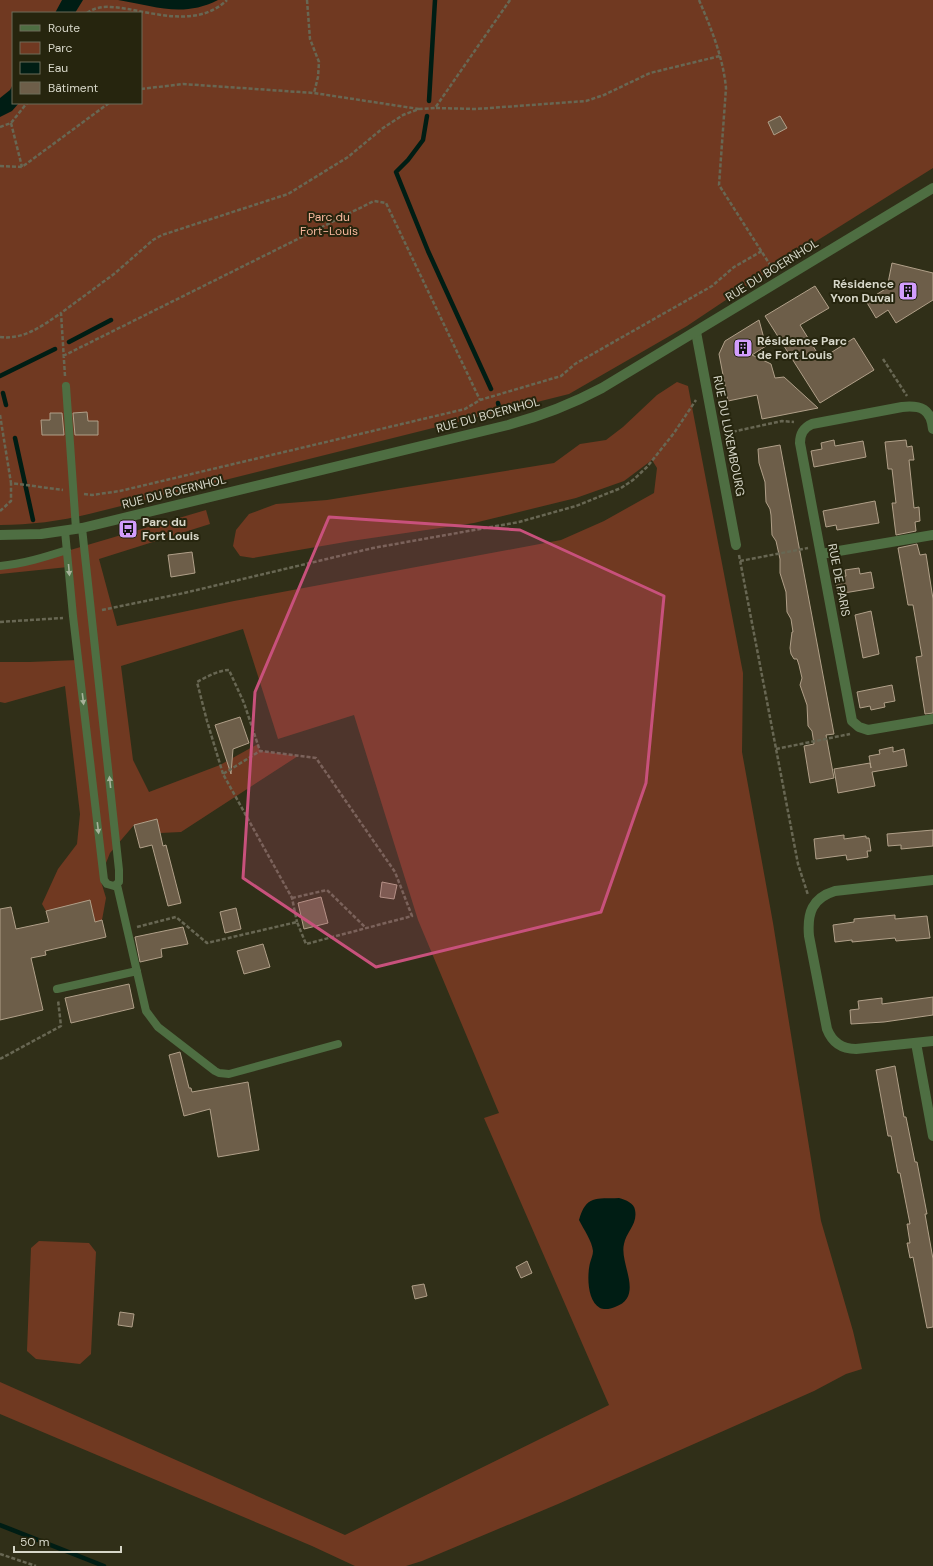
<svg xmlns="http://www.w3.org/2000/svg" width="933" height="1566" viewBox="0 0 933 1566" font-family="'DM Sans',sans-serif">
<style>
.green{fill:#703921;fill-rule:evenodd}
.water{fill:#001d14}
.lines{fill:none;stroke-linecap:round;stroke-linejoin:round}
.stream{stroke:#001d14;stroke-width:4.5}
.building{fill:#6d5e49;stroke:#b1a089}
.path{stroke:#686753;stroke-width:2.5;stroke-dasharray:4 2;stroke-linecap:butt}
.service{stroke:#4e6e42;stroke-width:8}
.minor{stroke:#4e6e42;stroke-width:10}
.tertiary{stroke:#4e6e42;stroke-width:10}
.oneway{fill:#a7b29a}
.marked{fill:#c8517c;fill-opacity:0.2;stroke:#c8517c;stroke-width:3;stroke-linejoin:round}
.labels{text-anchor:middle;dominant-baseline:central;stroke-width:4;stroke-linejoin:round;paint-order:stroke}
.park-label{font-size:12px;fill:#f8b89d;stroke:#26250e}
.street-label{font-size:12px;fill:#d7d7c9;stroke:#26250e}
.poi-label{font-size:12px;font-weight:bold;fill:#d7d7c9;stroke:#26250e;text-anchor:start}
</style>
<rect width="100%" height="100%" fill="#302f18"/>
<!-- green -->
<path class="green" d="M 0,0 L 933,0 L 933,168 L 775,267 L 687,326 L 569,394 L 89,514 C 60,521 30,525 0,525 ZM 13,13 L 141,13 L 141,103 L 13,103 Z
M 677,382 L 688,386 L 743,673 L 742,752 L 773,923 L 821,1221 L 853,1331 L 862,1369 L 846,1374 L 814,1391 L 558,1504 L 422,1561 L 406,1566 L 355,1566 L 312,1546 L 0,1414 L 0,1382 L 345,1535 L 609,1405 L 484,1118 L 499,1113 L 418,920 L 354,715 L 278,739 L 243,629 L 121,666 L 133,760 L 149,792 L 220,765 L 258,744 L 260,751 L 298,756 L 181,832 L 160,833 L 157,819 L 134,825 L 110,853 L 100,878 L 106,898 L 102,920 L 95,922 L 90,901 L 46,911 L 42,904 L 58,869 L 77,844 L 80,814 L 65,686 L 5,703 L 0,702 L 0,662 L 30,662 L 78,660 L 68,567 L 0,574 L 0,569 L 6,569 L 206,510 L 210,524 L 99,559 L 117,626 L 234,601 L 561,540 L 604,521 L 654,493 L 657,468 L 652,460 L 624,481 L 576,498 L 474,523 L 351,541 L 253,558 L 240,556 L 233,546 L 236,530 L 249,514 L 276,504 L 327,500 L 554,463 L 580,444 L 606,440 L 623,427 L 657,395 Z
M 39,1241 L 89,1243 L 96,1252 L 91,1354 L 80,1364 L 36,1359 L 27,1351 L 31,1248 Z"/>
<!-- water -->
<path class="water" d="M 62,0 L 83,0 L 75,13 L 55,13 Z
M 118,0 L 218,0 C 183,18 154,6 118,0 Z
M 13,84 L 13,103 L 19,103 L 12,111 L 0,117 L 0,98 L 10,90 Z
M 619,1198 C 626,1200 634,1203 635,1210 C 638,1224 626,1232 624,1244 C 619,1264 645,1296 615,1307 C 611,1309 604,1310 600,1308 C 587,1301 587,1275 590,1263 C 591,1259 593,1255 593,1251 C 592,1241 584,1230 579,1220 C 586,1195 596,1199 619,1198 Z"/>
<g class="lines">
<!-- stream -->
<path class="stream" d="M 429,101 L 435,0
M 427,116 L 423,140 L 408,160 L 396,172 L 428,251 L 491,389
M 69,342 L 111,320
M 0,376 L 55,349
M 3,393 L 6,405
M 498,403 L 499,407
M 15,438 L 33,520
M 0,1525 L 104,1566"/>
</g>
<!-- building -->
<path class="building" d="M 780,116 L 787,128 L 774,135 L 768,122 Z
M 892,263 L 933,273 L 933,300 L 896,323 L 888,310 L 876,318 L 866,301 L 887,288 Z
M 815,286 L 829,308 L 800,325 L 821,359 L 854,338 L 874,370 L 820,403 L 765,316 Z
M 759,320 L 766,346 L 752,355 L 769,363 L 771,364 L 775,378 L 784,377 L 818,408 L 762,419 L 757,395 L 728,401 L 719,354 L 725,341 Z
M 87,412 L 88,421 L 98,421 L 98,435 L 75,435 L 73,413 Z
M 50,413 L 62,413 L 64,435 L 42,435 L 41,420 L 50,420 Z
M 834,440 L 835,446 L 863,441 L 866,457 L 814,467 L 811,451 L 822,449 L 821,443 Z
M 906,440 L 907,447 L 912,446 L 914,460 L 909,460 L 914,508 L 919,507 L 920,521 L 915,522 L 916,531 L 896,535 L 892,503 L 896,503 L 892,469 L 888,469 L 885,442 Z
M 780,445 L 834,734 L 826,735 L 834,778 L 810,783 L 804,746 L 814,744 L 812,731 L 808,726 L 807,705 L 800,685 L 802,678 L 799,665 L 797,659 L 794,659 L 791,654 L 790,648 L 792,632 L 793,632 L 791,619 L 787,612 L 786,592 L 780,573 L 780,559 L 776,541 L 772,535 L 771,515 L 770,509 L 766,502 L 765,482 L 759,463 L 758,449 Z
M 875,501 L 879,523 L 837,530 L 836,525 L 826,527 L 823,511 Z
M 917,544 L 920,555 L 926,554 L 933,599 L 933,713 L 925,714 L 916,657 L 922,656 L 913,605 L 908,605 L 898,548 Z
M 192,552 L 195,573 L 171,577 L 168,555 Z
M 859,568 L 860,574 L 871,572 L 874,588 L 838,594 L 835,578 L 846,576 L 845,570 Z
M 871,611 L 879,654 L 863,658 L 855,615 Z
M 892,685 L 895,701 L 884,703 L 885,707 L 871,710 L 870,706 L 860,708 L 857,692 Z
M 240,717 L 249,743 L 233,749 L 231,774 L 215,725 Z
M 893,747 L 893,752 L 904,749 L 907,766 L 872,772 L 875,786 L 838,793 L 834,769 L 870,763 L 871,768 L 869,756 L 880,754 L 879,750 Z
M 157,819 L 163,846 L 166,845 L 181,903 L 168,906 L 152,845 L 140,848 L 134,825 Z
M 933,830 L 933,846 L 901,849 L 901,845 L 888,846 L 887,834 Z
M 844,835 L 844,839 L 866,836 L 866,838 L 869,838 L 871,851 L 867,851 L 868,857 L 847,860 L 846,855 L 816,859 L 814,839 Z
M 382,882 L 397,885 L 394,899 L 380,897 Z
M 321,897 L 328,923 L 304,929 L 298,903 Z
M 90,900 L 95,922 L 102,920 L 106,937 L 45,951 L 46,955 L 31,958 L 43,1010 L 0,1020 L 0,909 L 11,907 L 16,929 L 49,922 L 46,911 Z
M 236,908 L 241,929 L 225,933 L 220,912 Z
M 895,915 L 895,919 L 927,916 L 930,938 L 896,941 L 895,938 L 852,942 L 852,940 L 835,942 L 833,925 L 854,922 L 854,919 Z
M 183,927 L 188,944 L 161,949 L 162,957 L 140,962 L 135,937 Z
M 263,944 L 270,967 L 244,974 L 237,951 Z
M 129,984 L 134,1008 L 71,1023 L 65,998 Z
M 933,997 L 933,1015 L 884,1022 L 851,1024 L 850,1010 L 859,1009 L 858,1001 L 882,998 L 882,1004 Z
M 180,1052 L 189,1088 L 191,1088 L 192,1092 L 248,1082 L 259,1150 L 218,1157 L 210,1109 L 184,1116 L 169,1055 Z
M 895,1066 L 904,1117 L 906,1117 L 915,1162 L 917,1162 L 927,1214 L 925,1214 L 933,1259 L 933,1327 L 927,1328 L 913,1257 L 910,1258 L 907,1243 L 910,1243 L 907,1224 L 910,1224 L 900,1173 L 898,1173 L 891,1136 L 888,1136 L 876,1070 Z
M 527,1261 L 532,1273 L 521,1278 L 516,1267 Z
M 424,1284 L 427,1296 L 415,1299 L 412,1286 Z
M 120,1312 L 134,1314 L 132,1327 L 118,1325 Z"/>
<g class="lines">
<!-- path -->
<path class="path" d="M 307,0 L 310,39 L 319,62 L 318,77 L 314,93
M 699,0 C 711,28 723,57 726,88 L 719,185 L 774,271
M 87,13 C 99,4 114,7 128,9 C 161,15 200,26 227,0
M 141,89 L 183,84 L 314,93 L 419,109
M 436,108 L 476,109 L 586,101 L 604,95 L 650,73 L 720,56
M 11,123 L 22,167
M 0,127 L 11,123 L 27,103
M 0,166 L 22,167 L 109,103
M 0,337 C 24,340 42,326 61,313
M 63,356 L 374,201 L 386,203 L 480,400
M 883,359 L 907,396
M 65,376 L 61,313 L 114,274 L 153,240 L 162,235 L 288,194 L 348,157 L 383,128 L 403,115 L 419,109 L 435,108 L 510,0
M 0,415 L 11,483
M 727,433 L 782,421 L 794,422
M 84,494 L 92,495 L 120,491 L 465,409 L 480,400 L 561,376 L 575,364 L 712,286 L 734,267 L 762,251
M 0,511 L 11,501 L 11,483 L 63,490
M 739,555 L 798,864 L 808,895
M 740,561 L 808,548
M 102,610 L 184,593 L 373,548 L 519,522 L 576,506 L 621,488 L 633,480 L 647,467 L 674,433 L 696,400
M 0,622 L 63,618
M 776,749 L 850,734
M 223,774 L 207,721 L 197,682 C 206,677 219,670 229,670 L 244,703 L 260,751
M 292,898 L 327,890 L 366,928
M 137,927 L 176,917 L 207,943 L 297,922 L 306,944 L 412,916 L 395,872 L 316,758 L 260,751 L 223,774 L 292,898 L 297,922
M 0,1059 L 61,1026 L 58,1000
M 0,1554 L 36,1566"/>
<!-- service -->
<path class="service" d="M 66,386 L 76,529
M 65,531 L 73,616 L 104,880 L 107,884 L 114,886 L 119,882 L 119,870 L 82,528
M 0,566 C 23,564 45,557 67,550
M 117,885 L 146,1011 L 158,1027 L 215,1071 L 219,1073 L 229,1074 L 338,1044
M 57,989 L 137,971"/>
<!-- minor -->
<path class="minor" d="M 696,332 L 736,545
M 933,429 C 931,409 921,405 902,407 L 812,424 C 803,428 800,434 800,443 L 852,721 L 859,727 L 868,730 L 933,719
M 821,554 L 933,535
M 933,880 L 835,891 C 812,898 807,913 809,936 L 827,1029 C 832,1042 841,1049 856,1049 L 933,1041
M 916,1043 L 933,1136"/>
<!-- tertiary -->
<path class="tertiary" d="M 0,535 L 41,534 L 82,528 L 508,425 C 541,416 572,404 602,388 L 933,188"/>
</g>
<!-- one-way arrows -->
<defs><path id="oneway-solid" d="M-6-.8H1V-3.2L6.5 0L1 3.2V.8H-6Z"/></defs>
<g class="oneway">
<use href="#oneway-solid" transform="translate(69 570) rotate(85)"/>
<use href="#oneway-solid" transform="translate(83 699) rotate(83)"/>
<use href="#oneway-solid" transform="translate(110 782) rotate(-96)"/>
<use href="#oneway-solid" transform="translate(98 828) rotate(83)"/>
</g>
<!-- marked area -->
<path class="marked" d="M 329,517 L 520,530 L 664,596 L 646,783 L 601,912 L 376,967 L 243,878 L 255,692 Z"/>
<!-- icons -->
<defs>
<g id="building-square" transform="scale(1)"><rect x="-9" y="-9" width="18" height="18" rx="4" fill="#d29dfd" stroke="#26250e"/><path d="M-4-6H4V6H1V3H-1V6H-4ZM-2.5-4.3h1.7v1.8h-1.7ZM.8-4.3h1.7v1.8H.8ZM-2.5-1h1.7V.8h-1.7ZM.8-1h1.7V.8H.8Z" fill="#111"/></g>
<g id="bus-square" transform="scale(1)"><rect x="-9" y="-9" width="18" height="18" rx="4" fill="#d29dfd" stroke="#26250e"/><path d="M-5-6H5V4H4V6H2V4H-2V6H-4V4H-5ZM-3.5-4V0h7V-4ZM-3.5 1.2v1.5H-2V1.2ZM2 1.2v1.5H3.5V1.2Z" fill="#111"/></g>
</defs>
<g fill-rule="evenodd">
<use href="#building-square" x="908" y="291"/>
<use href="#building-square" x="743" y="348"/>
<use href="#bus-square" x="128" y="529"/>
</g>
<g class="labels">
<!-- park labels -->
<g class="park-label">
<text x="329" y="217">Parc du<tspan x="329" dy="14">Fort-Louis</tspan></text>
</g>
<!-- street labels -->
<g class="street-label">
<text transform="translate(772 270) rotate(-32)">RUE DU BOERNHOL</text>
<text transform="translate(488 415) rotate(-15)">RUE DU BOERNHOL</text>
<text transform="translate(729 436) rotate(79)">RUE DU LUXEMBOURG</text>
<text transform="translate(174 492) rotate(-14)">RUE DU BOERNHOL</text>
<text transform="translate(839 580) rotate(79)">RUE DE PARIS</text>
</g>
<!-- poi labels -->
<g class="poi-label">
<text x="894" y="284" text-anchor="end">Résidence<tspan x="894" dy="14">Yvon Duval</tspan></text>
<text x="757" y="341">Résidence Parc<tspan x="757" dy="14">de Fort Louis</tspan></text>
<text x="142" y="522">Parc du<tspan x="142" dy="14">Fort Louis</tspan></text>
</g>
</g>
<!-- legend -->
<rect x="12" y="12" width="130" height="92" fill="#26250e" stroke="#6d6c59"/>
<rect x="20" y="25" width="20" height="6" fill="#4e6e42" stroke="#6d6c59"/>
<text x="48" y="32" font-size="12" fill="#d7d7c9">Route</text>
<rect x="20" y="42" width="20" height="12" fill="#703921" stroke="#6d6c59"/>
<text x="48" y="52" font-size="12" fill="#d7d7c9">Parc</text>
<rect x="20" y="62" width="20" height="12" fill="#001d14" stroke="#6d6c59"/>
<text x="48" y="72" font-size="12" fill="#d7d7c9">Eau</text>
<rect x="20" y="82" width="20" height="12" fill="#6d5e49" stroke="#6d6c59"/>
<text x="48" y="92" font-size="12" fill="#d7d7c9">Bâtiment</text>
<!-- scale -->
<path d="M14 1546v6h107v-6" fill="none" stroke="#d7d7c9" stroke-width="2"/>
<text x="20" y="1546" font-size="12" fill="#d7d7c9" stroke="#26250e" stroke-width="3" paint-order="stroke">50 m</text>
</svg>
